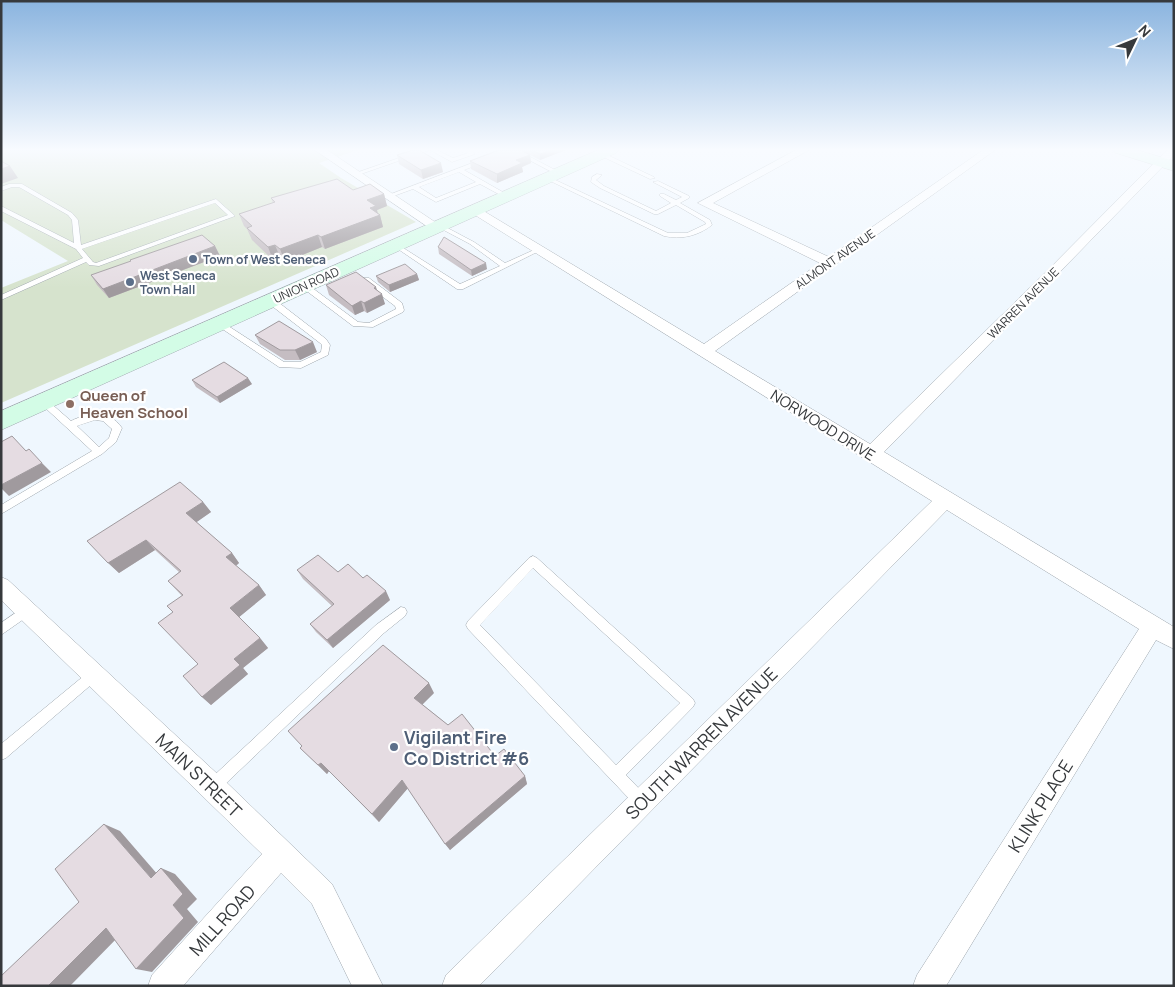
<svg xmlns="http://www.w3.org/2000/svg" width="1175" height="987" viewBox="0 0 1175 987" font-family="Manrope,sans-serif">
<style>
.green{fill:#d6e3cd}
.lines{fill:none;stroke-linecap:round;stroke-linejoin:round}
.service-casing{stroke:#9ea6ad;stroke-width:1}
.minor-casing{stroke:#9ea6ad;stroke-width:1}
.secondary-casing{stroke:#9ea6ad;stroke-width:1}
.service{fill:#fff;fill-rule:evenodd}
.minor{fill:#fff;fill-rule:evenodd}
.secondary{fill:#d3fce6;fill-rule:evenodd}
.wall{fill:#c5bdc2}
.shaded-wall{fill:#a09a9e}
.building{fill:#e5dce2;stroke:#a09a9e}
.service-dot{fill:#5c6f8a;stroke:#fff;stroke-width:2}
.education-dot{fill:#8d6e63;stroke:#fff;stroke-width:2}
.labels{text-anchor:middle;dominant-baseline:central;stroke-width:4.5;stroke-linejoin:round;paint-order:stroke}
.far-service-label{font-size:12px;font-weight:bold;fill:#4e5e75;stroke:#fff;text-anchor:start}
.far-street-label{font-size:12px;fill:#36393c;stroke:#fff}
.education-label{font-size:15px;font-weight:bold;fill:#785e54;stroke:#fff;text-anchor:start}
.street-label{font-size:15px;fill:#36393c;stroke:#fff}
.near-service-label{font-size:18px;font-weight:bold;fill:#4e5e75;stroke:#fff;text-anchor:start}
.near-street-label{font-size:18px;fill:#36393c;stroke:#fff}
</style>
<rect width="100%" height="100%" fill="#eff7fe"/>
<!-- green -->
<path class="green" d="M 1,150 L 358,150 L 319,163 L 341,178 L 416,222 L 1,403 L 1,288 L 68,261 L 1,220 Z"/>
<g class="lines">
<!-- service casing -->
<g class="service-casing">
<path id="service" d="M 422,150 L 437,150 L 453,158 L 468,153 L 465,150 L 471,150 L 475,154 L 452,162 L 430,150 L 358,175 L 353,174 Z
M 510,150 L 517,150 L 561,173 L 556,174 Z
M 601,152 L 654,177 L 655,178 L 650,179 L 599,155 L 598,154 Z
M 483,159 L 486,161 L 485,162 L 464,170 L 508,195 L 508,197 L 504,197 L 480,184 L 436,202 L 413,189 L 391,197 L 386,196 ZM 459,172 L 476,182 L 436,198 L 419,187 Z
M 597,174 L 602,175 L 596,180 L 604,186 L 656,211 L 671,203 L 660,196 L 660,194 L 664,194 L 676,200 L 682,197 L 653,182 L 658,181 L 689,196 L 689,198 L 680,203 L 710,220 L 712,225 C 698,236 681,240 664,236 L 544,178 L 549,177 L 668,233 L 687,233 L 706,224 L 705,222 L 676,205 L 658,214 L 654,214 L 600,188 L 591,182 L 592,177 Z
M 9,184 L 22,184 L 72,213 L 78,220 L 81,245 L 216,199 L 235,216 L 99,266 L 89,265 L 86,262 L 1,300 L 1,295 L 83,258 L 76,249 L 1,211 L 1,206 L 74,243 L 72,220 L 68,215 L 19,187 L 12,187 L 1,191 L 1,187 ZM 215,203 L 228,215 L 96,263 L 93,262 L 82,249 Z
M 436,224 L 440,224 L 474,242 L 505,263 L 536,249 L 541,250 L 463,289 L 457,289 L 392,245 L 397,244 L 460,284 L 500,266 L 470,244 L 436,226 Z
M 363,278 L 369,278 L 402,303 L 404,310 L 403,312 L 373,327 L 353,326 L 300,286 L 301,284 L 307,284 L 358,322 L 369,323 L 396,309 L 395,306 L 363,282 Z
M 268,299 L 274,299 L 326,339 L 330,345 L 328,355 L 301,368 L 279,367 L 215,324 L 216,322 L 222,322 L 284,362 L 300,362 L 321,352 L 322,345 L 320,343 L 268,303 Z
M 44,399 L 47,400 L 71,421 C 89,412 109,409 122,428 L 116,442 L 102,454 L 1,514 L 1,505 L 92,451 L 41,404 L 40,402 ZM 95,420 L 103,421 L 112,429 L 109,438 L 99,447 L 77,426 Z
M 533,556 L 537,558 L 693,699 L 695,703 L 693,707 L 626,775 L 646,796 L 648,801 L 646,806 L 641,808 L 636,806 L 468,629 L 466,625 L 468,621 L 529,558 ZM 533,568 L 680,703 L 616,765 L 480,625 Z
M 27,605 L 31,606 L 33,610 L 31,614 L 1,635 L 1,623 Z
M 401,607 L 405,608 L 407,612 L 405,616 L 384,633 L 218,791 L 213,793 L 208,791 L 206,786 L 208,781 L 376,625 Z
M 95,668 L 99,670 L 101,674 L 99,678 L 6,758 L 1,760 L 1,744 L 91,670 Z"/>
</g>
<!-- minor casing -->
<g class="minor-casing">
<path id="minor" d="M 315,150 L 327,150 L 441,226 L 439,229 L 431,229 Z
M 796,150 L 809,150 L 713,203 L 829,257 L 983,150 L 995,150 L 715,351 L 870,444 L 1050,268 L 1167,150 L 1174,150 L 1174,155 L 884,452 L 1174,627 L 1174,649 L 1156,640 L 946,986 L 913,986 L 917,975 L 1139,629 L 947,510 L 479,986 L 442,986 L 446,975 L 932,501 L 467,210 L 473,206 L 477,207 L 704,344 L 820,263 L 698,203 Z
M 1,577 L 8,580 L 224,780 L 332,884 L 383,986 L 352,986 L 312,904 L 281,873 L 183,986 L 148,986 L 152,975 L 262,854 L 1,600 Z"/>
</g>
<!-- secondary casing -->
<g class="secondary-casing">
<path id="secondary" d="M 598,150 L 619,150 L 616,153 L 1,430 L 1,411 Z
M 1113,150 L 1137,150 L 1174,161 L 1174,171 L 1116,153 Z"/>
</g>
<!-- service -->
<use href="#service" class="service"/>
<!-- minor -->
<use href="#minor" class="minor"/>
<!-- secondary -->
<use href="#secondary" class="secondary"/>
</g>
<!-- wall -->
<path class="wall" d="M 521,150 L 566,150 L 540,160 L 530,155 L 531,163 L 522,167 L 523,172 L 497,183 L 471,169 L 470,161 Z
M 397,155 L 443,172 L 423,179 L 399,164 Z
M 353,190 L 384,194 L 387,206 L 377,210 L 378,213 L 380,215 L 383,227 L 325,249 L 322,247 L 285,262 L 280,257 L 273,260 L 252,240 L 247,229 L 244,226 L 239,214 L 273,203 L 271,198 Z
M 215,246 L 220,256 L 109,298 L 97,285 L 91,275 Z
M 438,247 L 487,269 L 472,276 L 439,254 Z
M 417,274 L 419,280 L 390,292 L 378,282 L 376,276 Z
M 326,285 L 378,291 L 385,304 L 367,313 L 364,311 L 355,315 L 329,295 Z
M 255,335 L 317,352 L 300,360 L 285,360 L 260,344 Z
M 192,380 L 252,384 L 220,403 L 196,387 Z
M 203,502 L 211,512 L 196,522 L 232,553 L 239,563 L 236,566 L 259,585 L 266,595 L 239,617 L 260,638 L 268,648 L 243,668 L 248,674 L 211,705 L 202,697 L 198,664 L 182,596 L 168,581 L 179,572 L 155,550 L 119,573 L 87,541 Z
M 297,570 L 338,572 L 390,600 L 333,648 L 316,632 L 310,624 L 332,606 L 303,579 Z
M 434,693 L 422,704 L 448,725 L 525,776 L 527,784 L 450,850 L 408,788 L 379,822 L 329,771 L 327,774 L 300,748 Z"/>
<!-- shaded-wall -->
<path class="shaded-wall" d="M 551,150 L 566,150 L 540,160 L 540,154 Z
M 530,155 L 531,163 L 522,167 L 523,172 L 497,183 L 497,174 L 516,160 Z
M 441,163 L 443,172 L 423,179 L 421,170 Z
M 10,166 L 18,178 L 1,184 L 1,169 Z
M 384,194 L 387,206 L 377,210 L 378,216 L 380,215 L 383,227 L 325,249 L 321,237 L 367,200 Z
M 318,235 L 322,247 L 285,262 L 280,249 Z
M 275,245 L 280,257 L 273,260 L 268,247 Z
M 215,246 L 220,256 L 109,298 L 103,289 Z
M 486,263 L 487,269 L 472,276 L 471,270 Z
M 417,274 L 419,280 L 390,292 L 389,285 Z
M 376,287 L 379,296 L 382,294 L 385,304 L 367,313 L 364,303 L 374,288 Z
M 361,301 L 364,311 L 355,315 L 352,306 Z
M 313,342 L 317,352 L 300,360 L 295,350 Z
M 248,378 L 252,384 L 220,403 L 217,397 Z
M 42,463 L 51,472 L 9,496 L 1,488 L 1,485 Z
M 203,502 L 211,512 L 194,524 L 186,513 Z
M 146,540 L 155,550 L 119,573 L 108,563 Z
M 232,553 L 239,563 L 234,567 L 226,557 Z
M 259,585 L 266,595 L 238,618 L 230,608 Z
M 386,591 L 390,600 L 333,648 L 327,640 Z
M 260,638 L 268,648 L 243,668 L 248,674 L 211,705 L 202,697 L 234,659 Z
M 429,683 L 434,693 L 419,708 L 414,698 Z
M 321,763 L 329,771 L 327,774 L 318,765 Z
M 525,776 L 527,784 L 450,850 L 445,844 Z
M 402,780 L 408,788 L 379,822 L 372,814 Z
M 104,824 L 120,831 L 165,883 L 151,878 Z
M 161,868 L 175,874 L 197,899 L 187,909 L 198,922 L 152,972 L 136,969 Z
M 106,928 L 123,932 L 70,986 L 48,986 Z"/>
<!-- building -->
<path class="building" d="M 413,150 L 419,150 L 441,163 L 421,170 L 397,155 Z
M 499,150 L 521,150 L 530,155 L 516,160 L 522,163 L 497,174 L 470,161 Z
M 532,150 L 551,150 L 540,154 Z
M 1,161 L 10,166 L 1,169 Z
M 337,179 L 353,190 L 370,184 L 384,194 L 367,200 L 376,206 L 370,208 L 380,215 L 321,237 L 318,235 L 280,249 L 275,245 L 268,247 L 247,228 L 252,226 L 239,214 L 275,202 L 271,198 Z
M 202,235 L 215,246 L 103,289 L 91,275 L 131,261 L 130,260 Z
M 444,237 L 486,263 L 471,270 L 438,247 Z
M 405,264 L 417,274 L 389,285 L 376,276 Z
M 356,272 L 376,287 L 374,288 L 382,294 L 364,303 L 361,301 L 352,306 L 326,285 Z
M 279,321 L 313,342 L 295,350 L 280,350 L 255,335 Z
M 224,362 L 248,378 L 217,397 L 192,380 Z
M 12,436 L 26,451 L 29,449 L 42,463 L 1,485 L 1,442 Z
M 180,482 L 203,502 L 186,513 L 232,553 L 226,557 L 259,585 L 230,608 L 260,638 L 234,659 L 240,665 L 202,697 L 183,676 L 198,664 L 158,623 L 173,612 L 167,606 L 183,595 L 168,581 L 181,571 L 146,540 L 108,563 L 87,541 Z
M 318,555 L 338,572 L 348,564 L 363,578 L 367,575 L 386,591 L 327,640 L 310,624 L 334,604 L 297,570 Z
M 383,645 L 429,683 L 414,698 L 448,725 L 462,714 L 495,756 L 504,749 L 525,776 L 445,844 L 402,780 L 372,814 L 321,763 L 318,765 L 300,748 L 302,746 L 288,731 Z
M 104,824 L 151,878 L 161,868 L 183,894 L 173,905 L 184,918 L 136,969 L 106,928 L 48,986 L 1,986 L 1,976 L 79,902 L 55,869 Z"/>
<!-- sky -->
<linearGradient id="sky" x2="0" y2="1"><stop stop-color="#8ab4df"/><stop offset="0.52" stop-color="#f8fbff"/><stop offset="1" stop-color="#f8fbff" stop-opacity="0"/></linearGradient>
<rect width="1175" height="288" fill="url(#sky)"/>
<!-- markers -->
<g class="service-dot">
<circle cx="193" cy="259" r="5"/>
<circle cx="130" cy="282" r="5"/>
<circle cx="394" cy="747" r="5"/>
</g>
<circle class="education-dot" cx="70" cy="404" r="5"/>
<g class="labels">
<!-- far-service labels -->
<g class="far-service-label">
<text x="203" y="259">Town of West Seneca</text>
<text x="140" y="275">West Seneca<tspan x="140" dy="14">Town Hall</tspan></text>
</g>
<!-- far-street labels -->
<g class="far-street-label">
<text transform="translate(835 259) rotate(-35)">ALMONT AVENUE</text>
<text transform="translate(306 285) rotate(-24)">UNION ROAD</text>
<text transform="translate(1023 303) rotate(-45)">WARREN AVENUE</text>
</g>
<!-- education labels -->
<g class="education-label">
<text x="80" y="395">Queen of<tspan x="80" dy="17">Heaven School</tspan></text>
</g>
<!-- street labels -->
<g class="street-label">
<text transform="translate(823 425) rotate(32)">NORWOOD DRIVE</text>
</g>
<!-- near-service labels -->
<g class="near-service-label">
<text x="404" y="737">Vigilant Fire<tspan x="404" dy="21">Co District #6</tspan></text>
</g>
<!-- near-street labels -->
<g class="near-street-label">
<text transform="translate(701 743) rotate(-45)">SOUTH WARREN AVENUE</text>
<text transform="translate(199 775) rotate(44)">MAIN STREET</text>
<text transform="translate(1040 806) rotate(-58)">KLINK PLACE</text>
<text transform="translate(222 920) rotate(-48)">MILL ROAD</text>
</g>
</g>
<!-- border -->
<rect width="1175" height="987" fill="none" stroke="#36393c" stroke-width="5"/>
<!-- north arrow -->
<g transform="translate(1135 40) rotate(47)" stroke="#ffffff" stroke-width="4" paint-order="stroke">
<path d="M0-4L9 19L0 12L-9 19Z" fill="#36393c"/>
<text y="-8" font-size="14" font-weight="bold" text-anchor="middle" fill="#36393c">N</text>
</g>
</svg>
